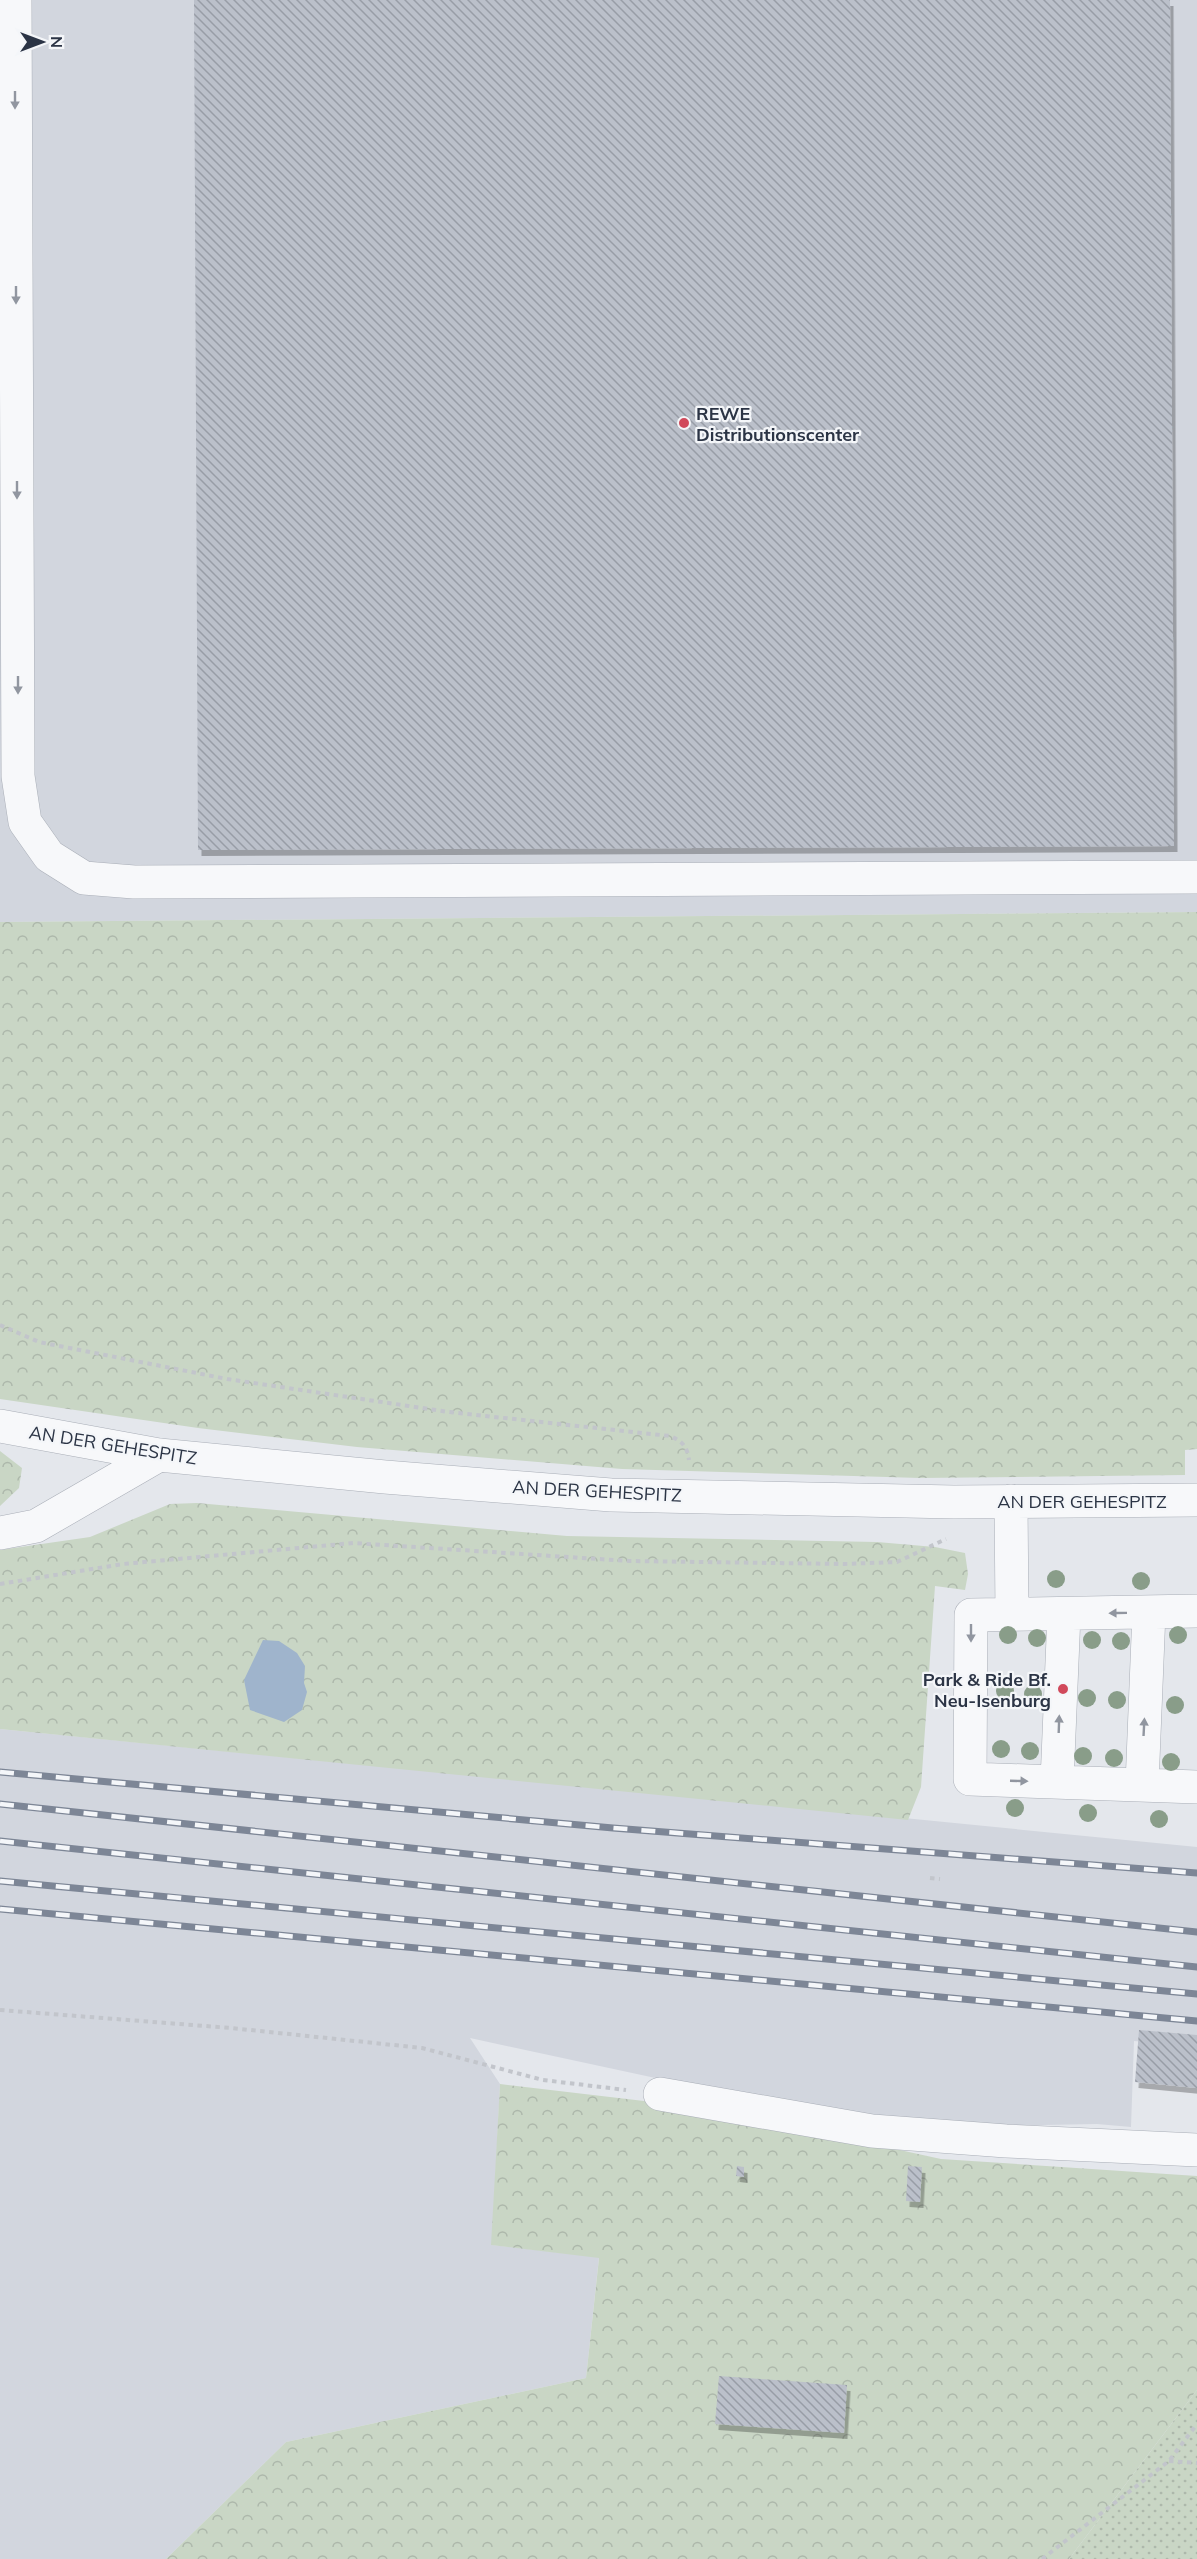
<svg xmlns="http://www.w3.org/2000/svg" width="1197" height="2559" viewBox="0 0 1197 2559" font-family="Mulish,sans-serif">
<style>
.built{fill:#d2d6de}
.forest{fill:url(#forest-crowns)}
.park{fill:url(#park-dots)}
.water{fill:#9fb4cc}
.building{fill:url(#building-back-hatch);filter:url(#shadow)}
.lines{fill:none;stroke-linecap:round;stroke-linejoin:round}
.minor-casing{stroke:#a9aeb7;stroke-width:34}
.path{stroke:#c2c5cb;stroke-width:4;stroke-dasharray:4.5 4.5;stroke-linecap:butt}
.minor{stroke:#f7f8fa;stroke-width:33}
.rail-casing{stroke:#7d8696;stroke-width:7}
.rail{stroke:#f4f6f9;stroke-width:4.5;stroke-dasharray:14;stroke-linecap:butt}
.tree{fill:#899d89}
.oneway{fill:#9196a0}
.poi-dot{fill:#d1495b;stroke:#f4f6f9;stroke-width:2}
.labels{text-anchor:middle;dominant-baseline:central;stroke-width:4.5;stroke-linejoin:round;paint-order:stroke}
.poi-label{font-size:18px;font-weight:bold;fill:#2b3445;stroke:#f4f6f9;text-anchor:start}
.street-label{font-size:18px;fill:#2b3445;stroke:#f4f6f9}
</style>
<defs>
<pattern id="forest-crowns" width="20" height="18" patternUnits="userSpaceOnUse" patternTransform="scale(1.5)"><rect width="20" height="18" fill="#c9d6c5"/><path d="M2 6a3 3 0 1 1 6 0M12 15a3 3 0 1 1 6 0" fill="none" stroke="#adb8ab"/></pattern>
<pattern id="park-dots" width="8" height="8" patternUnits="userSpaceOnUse" patternTransform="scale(1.5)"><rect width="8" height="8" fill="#c9d6c5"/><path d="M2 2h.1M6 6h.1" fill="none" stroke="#adb8ab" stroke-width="1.8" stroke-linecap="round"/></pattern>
<pattern id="building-back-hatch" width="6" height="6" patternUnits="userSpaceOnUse" patternTransform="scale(1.5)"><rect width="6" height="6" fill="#bbc0ca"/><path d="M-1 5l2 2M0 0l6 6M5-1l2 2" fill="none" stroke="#989da6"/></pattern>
<filter id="shadow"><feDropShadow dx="3.5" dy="6" stdDeviation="0" flood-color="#0004"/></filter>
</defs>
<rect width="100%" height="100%" fill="#e4e7ec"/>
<!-- built -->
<path class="built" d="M 0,0 L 1197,0 L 1197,912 L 0,922 Z
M 0,1729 L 1197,1847 L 1197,2046 L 1134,2041 L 1131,2127 L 1097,2124 L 992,2126 L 867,2115 L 674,2082 L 470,2038 L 500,2084 L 492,2245 L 599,2257 L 586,2378 L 286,2442 L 166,2559 L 0,2559 Z"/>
<!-- forest -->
<path class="forest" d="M 1197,912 L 1197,1449 L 1185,1450 L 1185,1475 L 920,1478 L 622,1469 L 357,1447 L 198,1428 L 0,1399 L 0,922 Z
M 0,1451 L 22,1468 L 19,1488 L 0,1506 Z
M 197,1503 L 567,1536 L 877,1542 L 935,1547 L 965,1553 L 968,1574 L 965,1590 L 935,1586 L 921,1787 L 908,1820 L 0,1729 L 0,1550 L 90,1537 L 170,1504 Z
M 500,2084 L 712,2109 L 941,2159 L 1197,2176 L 1197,2390 L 1069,2559 L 166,2559 L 286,2442 L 586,2378 L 599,2258 L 491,2245 Z"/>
<!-- park -->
<path class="park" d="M 1197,2390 L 1197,2559 L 1069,2559 Z"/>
<!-- water -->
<path class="water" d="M 263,1640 L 279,1641 L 297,1653 L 305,1666 L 304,1683 L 307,1692 L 302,1710 L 284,1722 L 250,1710 L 244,1680 Z"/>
<!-- building -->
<path class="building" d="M 194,0 L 1170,0 L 1174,846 L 198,850 Z
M 1139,2030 L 1197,2035 L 1197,2088 L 1135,2082 Z
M 737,2166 L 744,2167 L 744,2177 L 736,2176 Z
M 908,2166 L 922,2167 L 920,2202 L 906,2201 Z
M 719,2376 L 847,2385 L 844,2433 L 715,2424 Z"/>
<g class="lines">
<!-- minor casing -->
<g class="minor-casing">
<path id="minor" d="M 15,0 L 18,776 L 25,822 L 49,856 L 84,878 L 134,882 L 1197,877
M 0,1426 L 159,1455 L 385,1477 L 611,1495 L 954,1502 L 1197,1500
M 1011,1501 L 1012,1614
M 0,1533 L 36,1526 L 159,1455
M 1197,1611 L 971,1615 L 970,1779 L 1197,1787
M 1057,1782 L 1064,1614
M 1142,1785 L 1149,1612
M 660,2094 L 872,2131 L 1006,2141 L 1197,2150"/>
</g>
<!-- path -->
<path class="path" d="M 0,1325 L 39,1342 L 227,1379 L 449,1412 L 670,1436 C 682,1441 687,1446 689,1460
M 0,1584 L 123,1564 L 353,1543 L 629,1561 L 844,1564 L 897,1562 L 946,1539
M 930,1878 L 940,1879
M 0,2010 L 231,2028 L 422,2048 L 543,2080 L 626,2090
M 1169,2461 L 1197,2463
M 1042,2559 L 1169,2461 L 1197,2424"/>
<!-- minor -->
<use href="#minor" class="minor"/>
<!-- rail casing -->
<g class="rail-casing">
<path id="rail" d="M 0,1772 L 613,1828 L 1197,1873
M 0,1804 L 1197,1932
M 0,1841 L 1197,1967
M 0,1881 L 1197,1994
M 0,1909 L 1197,2021"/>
</g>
<!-- rail -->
<use href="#rail" class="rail"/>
</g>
<!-- trees -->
<g class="tree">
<circle cx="1056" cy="1579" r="9"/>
<circle cx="1141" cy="1581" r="9"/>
<circle cx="1008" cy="1635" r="9"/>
<circle cx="1178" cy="1635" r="9"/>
<circle cx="1037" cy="1638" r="9"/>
<circle cx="1092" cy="1640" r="9"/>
<circle cx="1121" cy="1641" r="9"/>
<circle cx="1005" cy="1691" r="9"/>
<circle cx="1033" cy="1694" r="9"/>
<circle cx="1087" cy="1698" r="9"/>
<circle cx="1117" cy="1700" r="9"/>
<circle cx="1175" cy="1705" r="9"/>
<circle cx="1001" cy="1749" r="9"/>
<circle cx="1030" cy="1751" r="9"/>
<circle cx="1083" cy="1756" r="9"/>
<circle cx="1114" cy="1758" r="9"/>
<circle cx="1171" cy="1762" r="9"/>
<circle cx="1015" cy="1808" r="9"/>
<circle cx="1088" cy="1813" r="9"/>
<circle cx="1159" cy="1819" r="9"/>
</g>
<!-- one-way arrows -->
<defs><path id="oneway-solid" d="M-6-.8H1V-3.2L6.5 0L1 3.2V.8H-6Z" transform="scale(1.5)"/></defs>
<g class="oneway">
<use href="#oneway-solid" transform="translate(15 100) rotate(90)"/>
<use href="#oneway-solid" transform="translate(16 295) rotate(90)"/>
<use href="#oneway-solid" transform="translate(17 490) rotate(90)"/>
<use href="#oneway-solid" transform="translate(18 685) rotate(90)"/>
<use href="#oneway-solid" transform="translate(1118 1613) rotate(179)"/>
<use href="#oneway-solid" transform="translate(971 1633) rotate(90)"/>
<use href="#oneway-solid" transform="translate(1059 1724) rotate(-88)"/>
<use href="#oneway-solid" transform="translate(1144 1727) rotate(-87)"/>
<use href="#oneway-solid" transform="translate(1019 1781) rotate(2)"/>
</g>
<!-- markers -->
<g class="poi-dot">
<circle cx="684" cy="423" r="6"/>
<circle cx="1063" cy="1689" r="6"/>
</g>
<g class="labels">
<!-- poi labels -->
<g class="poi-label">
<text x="696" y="413">REWE<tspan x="696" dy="21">Distributionscenter</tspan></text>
<text x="1051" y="1679" text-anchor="end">Park &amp; Ride Bf.<tspan x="1051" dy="21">Neu-Isenburg</tspan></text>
</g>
<!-- street labels -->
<g class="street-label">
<text transform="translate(113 1445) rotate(9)">AN DER GEHESPITZ</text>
<text transform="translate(597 1491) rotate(3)">AN DER GEHESPITZ</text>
<text x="1082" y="1501">AN DER GEHESPITZ</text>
</g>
</g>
<!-- north arrow -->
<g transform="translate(42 42) rotate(90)" stroke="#f4f6f9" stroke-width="4.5" paint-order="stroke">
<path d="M0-4.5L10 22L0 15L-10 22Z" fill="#2b3445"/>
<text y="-9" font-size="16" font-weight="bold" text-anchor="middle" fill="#2b3445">N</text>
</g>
</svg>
